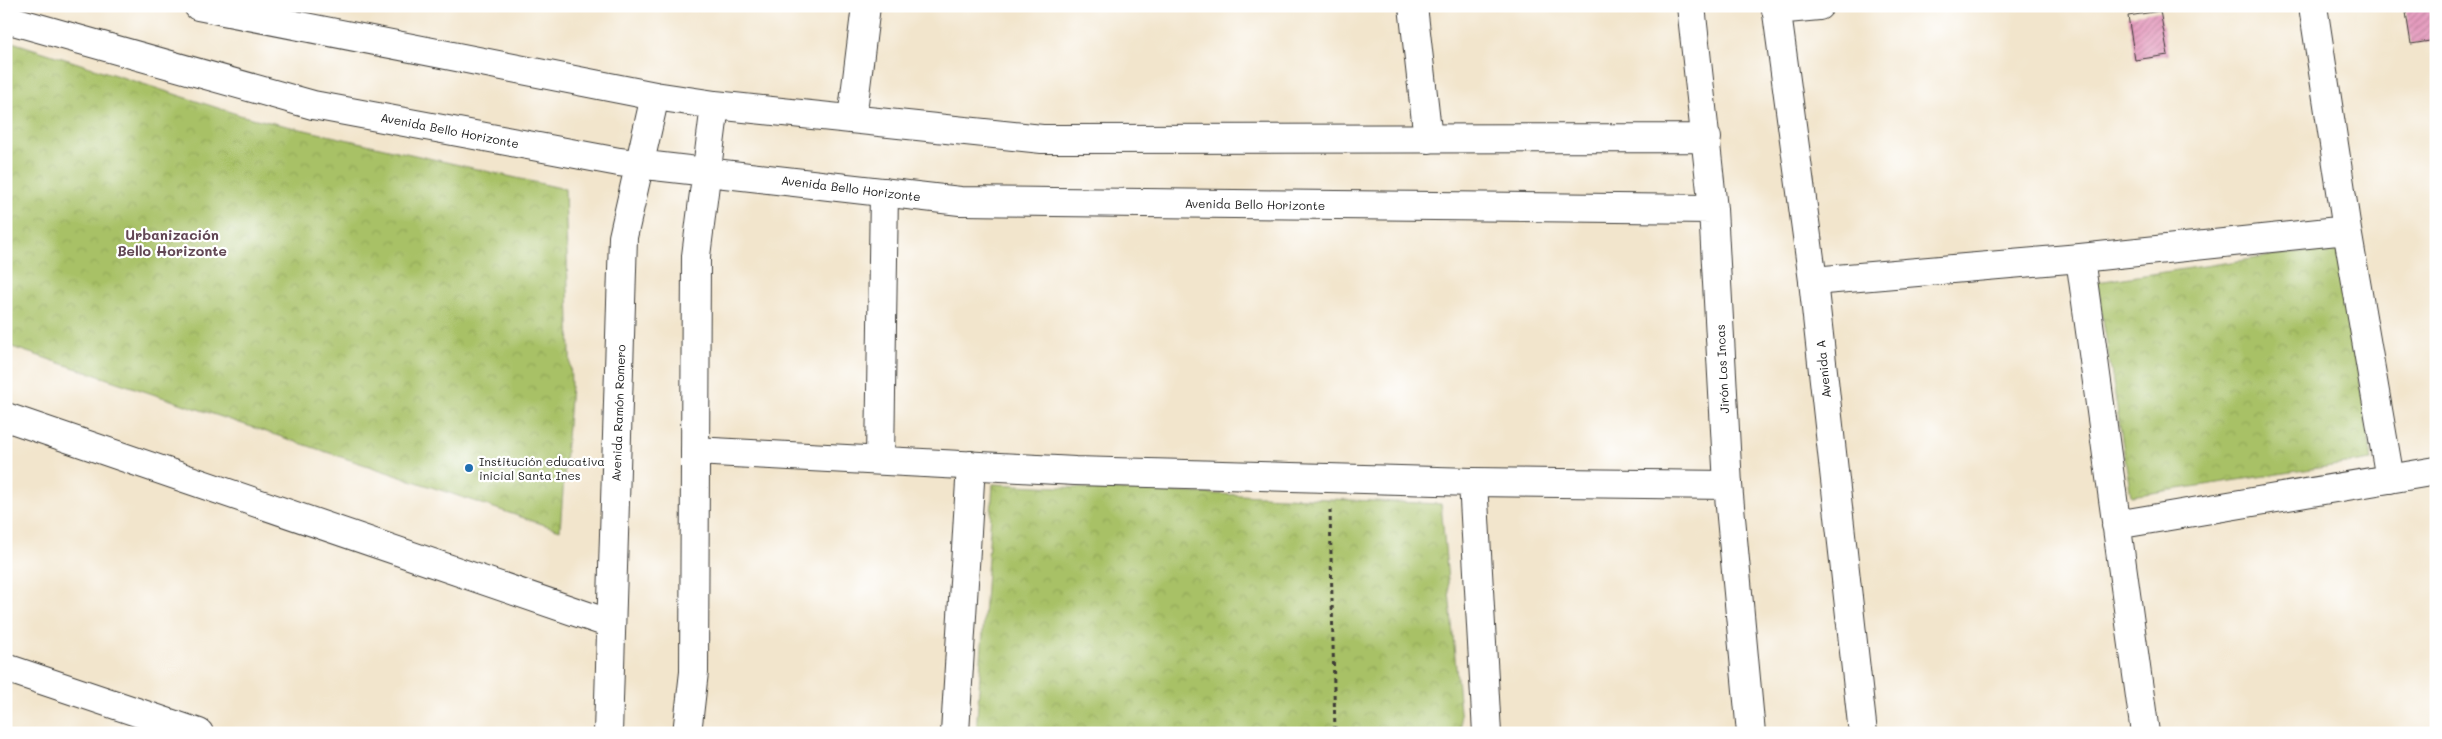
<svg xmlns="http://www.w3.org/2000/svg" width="2442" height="739" viewBox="0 0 2442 739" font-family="Mali,sans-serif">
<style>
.park{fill:url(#park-crowns);stroke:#626e41}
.building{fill:url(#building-hatch)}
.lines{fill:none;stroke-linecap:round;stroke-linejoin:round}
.minor-casing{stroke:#3c3a36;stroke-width:30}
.tertiary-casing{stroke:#3c3a36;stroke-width:30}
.path{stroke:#3c3a36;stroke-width:3;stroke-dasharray:4 4;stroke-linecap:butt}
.minor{stroke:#fff;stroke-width:28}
.tertiary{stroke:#fff;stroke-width:28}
.poi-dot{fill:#1f6fb2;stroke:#fff;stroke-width:2}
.labels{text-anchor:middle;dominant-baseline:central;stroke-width:4.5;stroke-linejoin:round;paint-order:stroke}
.street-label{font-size:12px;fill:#1c1c1c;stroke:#fff}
.poi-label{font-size:12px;fill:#1c1c1c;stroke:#fff;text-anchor:start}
.neighbourhood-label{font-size:14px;font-weight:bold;fill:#624754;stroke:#fff}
</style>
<defs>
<pattern id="park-crowns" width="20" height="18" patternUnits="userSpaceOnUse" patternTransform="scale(1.25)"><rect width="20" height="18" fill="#a8c166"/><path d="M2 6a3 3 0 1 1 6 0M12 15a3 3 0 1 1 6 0" fill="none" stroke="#90a558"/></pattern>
<pattern id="building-hatch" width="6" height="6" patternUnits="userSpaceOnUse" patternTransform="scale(1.25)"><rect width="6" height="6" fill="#e496bb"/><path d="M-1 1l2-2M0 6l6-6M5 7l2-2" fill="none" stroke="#b87a97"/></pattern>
</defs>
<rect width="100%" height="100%" fill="#fff"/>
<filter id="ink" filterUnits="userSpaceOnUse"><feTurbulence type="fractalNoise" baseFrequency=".02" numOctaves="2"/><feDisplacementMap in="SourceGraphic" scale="10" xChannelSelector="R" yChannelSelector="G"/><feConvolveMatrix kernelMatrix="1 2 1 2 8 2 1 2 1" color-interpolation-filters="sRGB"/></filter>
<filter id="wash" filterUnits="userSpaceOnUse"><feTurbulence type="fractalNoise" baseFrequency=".0096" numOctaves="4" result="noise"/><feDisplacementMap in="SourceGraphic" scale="20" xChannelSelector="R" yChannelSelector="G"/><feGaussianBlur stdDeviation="1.12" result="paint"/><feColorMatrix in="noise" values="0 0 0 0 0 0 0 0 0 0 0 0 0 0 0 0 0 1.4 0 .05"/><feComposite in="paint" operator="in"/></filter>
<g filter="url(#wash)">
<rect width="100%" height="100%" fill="#f2e5cc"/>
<!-- park -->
<path class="park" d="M 6,40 L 243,116 L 565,189 L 571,386 L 560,530 L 6,345 Z
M 2339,246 L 2372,460 L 2131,496 L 2097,282 Z
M 993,484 L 1441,504 L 1462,733 L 976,733 Z"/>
<g id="blocks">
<!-- building -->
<path class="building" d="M 2405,6 L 2436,6 L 2436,40 L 2411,44 Z
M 2160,11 L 2168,55 L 2135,60 L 2128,16 Z"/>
</g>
</g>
<g filter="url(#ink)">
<use href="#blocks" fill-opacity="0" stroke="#3c3a36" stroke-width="1"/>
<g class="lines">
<!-- minor casing -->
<g class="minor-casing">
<path id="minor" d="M 1413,6 L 1428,139
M 2313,6 L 2347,230 L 2390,479
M 1776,10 L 1819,6
M 852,119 L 866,6
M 2080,258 L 2145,733
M 1813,281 L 2080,258 L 2347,230
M 6,417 L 611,624
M 695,451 L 1075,471 L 1473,482 L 1728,485
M 880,460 L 884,192
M 1473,482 L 1487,733
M 2116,525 L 2436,471
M 6,668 L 199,733
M 955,733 L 971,465"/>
</g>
<!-- tertiary casing -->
<g class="tertiary-casing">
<path id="tertiary" d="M 198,6 L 655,96 L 715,105 L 1042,139 L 1707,138
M 1691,6 L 1713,209 L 1728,485 L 1751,733
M 1776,6 L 1813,281 L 1863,733
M 6,17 L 17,22 L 313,105 L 619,162 L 960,201 L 1713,209
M 608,733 L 623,237 L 655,96
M 687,733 L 694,672 L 696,256 L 715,105"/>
</g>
<!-- path -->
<path class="path" d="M 1330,510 L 1335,733"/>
<!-- minor -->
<use href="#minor" class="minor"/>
<!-- tertiary -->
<use href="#tertiary" class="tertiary"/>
</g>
</g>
<!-- markers -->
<circle class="poi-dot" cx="469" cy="468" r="5"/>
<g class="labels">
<!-- street labels -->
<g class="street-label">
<text transform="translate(450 130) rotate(11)">Avenida Bello Horizonte</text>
<text transform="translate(851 188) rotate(7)">Avenida Bello Horizonte</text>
<text transform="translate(1255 204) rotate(1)">Avenida Bello Horizonte</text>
<text transform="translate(1722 369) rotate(-93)">Jirón Los Incas</text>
<text transform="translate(1823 369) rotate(-96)">Avenida A</text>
<text transform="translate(618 413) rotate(-88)">Avenida Ramón Romero</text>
</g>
<!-- poi labels -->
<g class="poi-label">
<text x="479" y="461">Institución educativa<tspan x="479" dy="14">inicial Santa Ines</tspan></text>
</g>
<!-- neighbourhood labels -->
<g class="neighbourhood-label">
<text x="172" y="234">Urbanización<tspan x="172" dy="16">Bello Horizonte</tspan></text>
</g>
</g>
<!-- margin -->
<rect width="2442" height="739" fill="none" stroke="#fff" stroke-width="25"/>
</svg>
